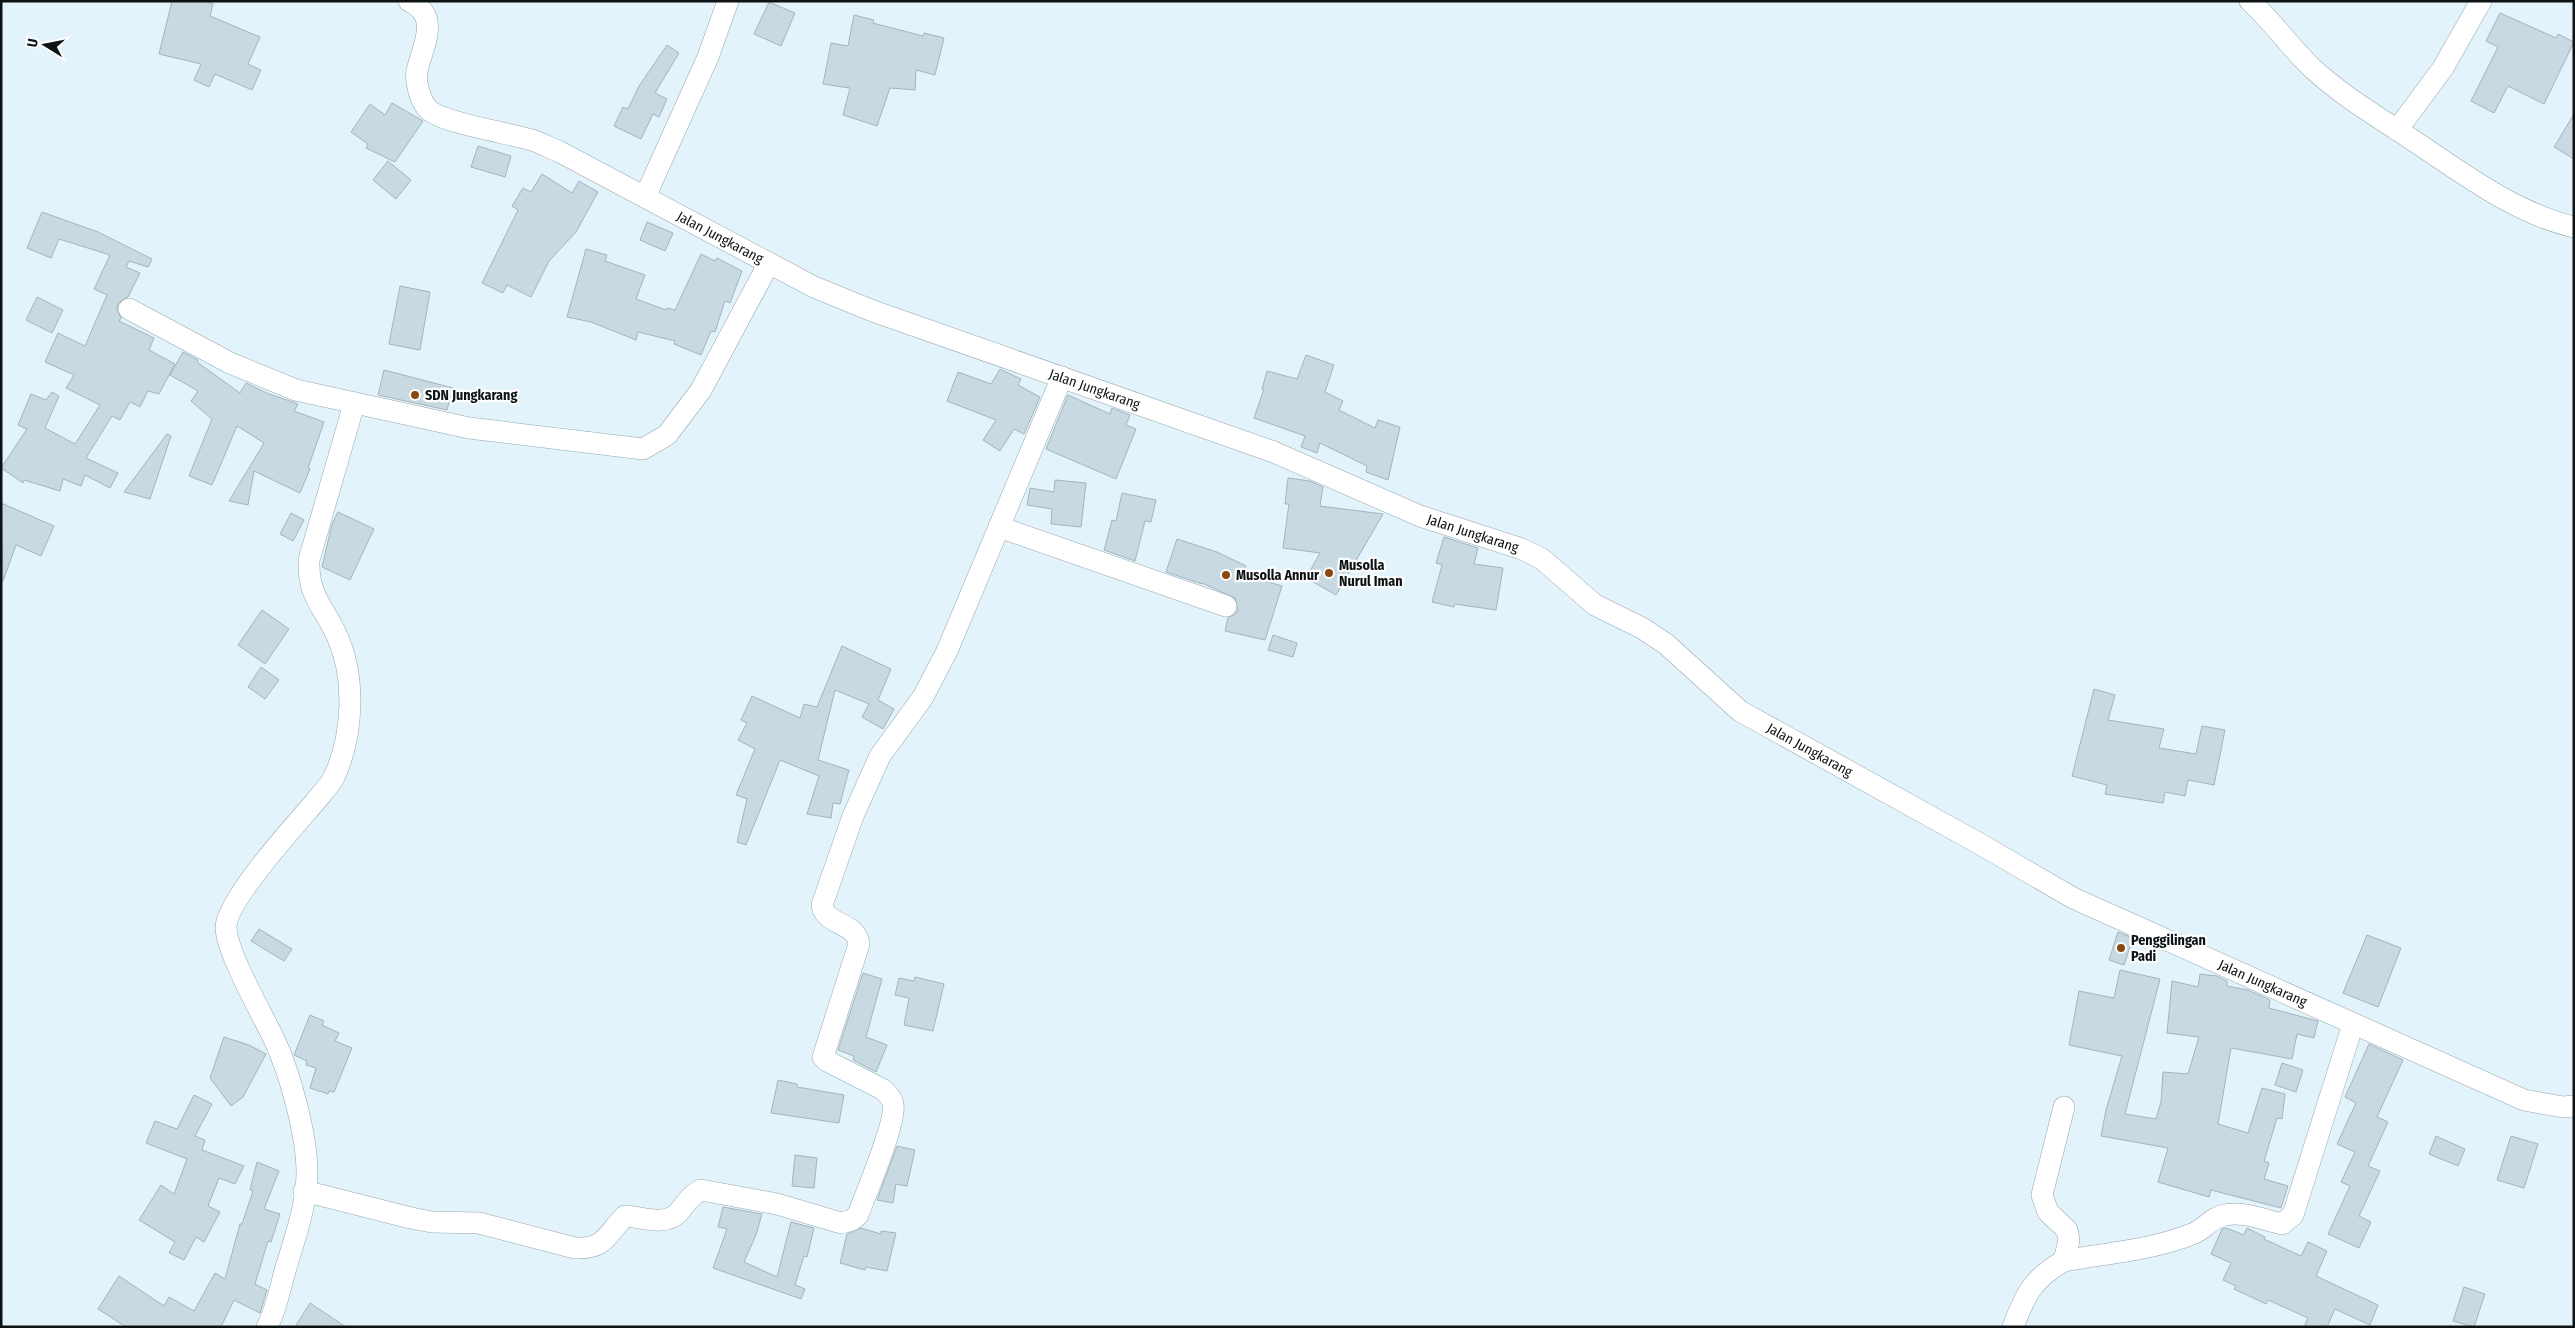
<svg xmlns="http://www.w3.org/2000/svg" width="2575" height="1328" viewBox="0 0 2575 1328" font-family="'Fira Sans Condensed',sans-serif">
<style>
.building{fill:#c9d9e2;stroke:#a4b4bc}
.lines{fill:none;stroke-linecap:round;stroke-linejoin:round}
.minor-casing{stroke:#96a6ae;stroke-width:22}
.minor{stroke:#fff;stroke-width:21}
.poi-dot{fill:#88490f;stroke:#fdfdfd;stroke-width:2}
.labels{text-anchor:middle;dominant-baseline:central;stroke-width:4.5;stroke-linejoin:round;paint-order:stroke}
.street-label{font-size:14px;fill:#0d1215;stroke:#fdfdfd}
.poi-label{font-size:14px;font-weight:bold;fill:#0d1215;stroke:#fdfdfd;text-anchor:start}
</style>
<rect width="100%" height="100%" fill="#e2f3fc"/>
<!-- building -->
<path class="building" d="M 172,1 L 205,1 L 213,4 L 210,16 L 260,37 L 248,64 L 261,70 L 252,90 L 215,74 L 209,87 L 194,80 L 201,64 L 159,54 Z
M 769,2 L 795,13 L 781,46 L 754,34 Z
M 2500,13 L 2556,38 L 2558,34 L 2574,42 L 2544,104 L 2508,86 L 2494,113 L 2471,101 L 2498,47 L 2486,41 Z
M 854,15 L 874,20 L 873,23 L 923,36 L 924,33 L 944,38 L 935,75 L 916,70 L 915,90 L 890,88 L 877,126 L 843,115 L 850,88 L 823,84 L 831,43 L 848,46 Z
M 667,45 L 679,53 L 655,93 L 667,99 L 659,117 L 653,114 L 641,139 L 614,126 L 623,107 L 628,109 L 639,86 Z
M 392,103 L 423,121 L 395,162 L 366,148 L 368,144 L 351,132 L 370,104 L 385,115 Z
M 2574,114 L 2574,159 L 2554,147 Z
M 478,146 L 511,156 L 505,177 L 471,167 Z
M 388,161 L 411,180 L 396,199 L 373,180 Z
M 542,174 L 572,193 L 579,181 L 598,192 L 576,232 L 549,261 L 531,297 L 507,285 L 503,293 L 482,283 L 518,210 L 512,206 L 523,188 L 531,192 Z
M 42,212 L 98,232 L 152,259 L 148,267 L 129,261 L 126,267 L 140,273 L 128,297 L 118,303 L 117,310 L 121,318 L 119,321 L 154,338 L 149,350 L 175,364 L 159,394 L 148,391 L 140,407 L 130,402 L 120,420 L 112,416 L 86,458 L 118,473 L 110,488 L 85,475 L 81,486 L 63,479 L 60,491 L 24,480 L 23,483 L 1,468 L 27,429 L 18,425 L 31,394 L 46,400 L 52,392 L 59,396 L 45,428 L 75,444 L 100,405 L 66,388 L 74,375 L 45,362 L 58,333 L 85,346 L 107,295 L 94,289 L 110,255 L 59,239 L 51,258 L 27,248 Z
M 647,222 L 673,233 L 665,251 L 640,240 Z
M 586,249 L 607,255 L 605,261 L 645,275 L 636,299 L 666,310 L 667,308 L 675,310 L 701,254 L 715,261 L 717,258 L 742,271 L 730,303 L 725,301 L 715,332 L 711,331 L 701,355 L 674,344 L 675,341 L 638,332 L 636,340 L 591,322 L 567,317 Z
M 400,286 L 430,292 L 420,350 L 389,344 Z
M 37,297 L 63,310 L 52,333 L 26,320 Z
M 183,352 L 198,360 L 197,362 L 240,393 L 246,383 L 269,394 L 296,403 L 298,404 L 294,411 L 324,422 L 308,468 L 310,469 L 300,493 L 254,471 L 248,505 L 229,501 L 264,443 L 237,426 L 212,485 L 189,476 L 212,419 L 191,401 L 198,391 L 170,375 Z
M 1306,355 L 1334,365 L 1325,392 L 1343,401 L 1339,410 L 1375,428 L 1378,420 L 1400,427 L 1388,480 L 1366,472 L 1367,466 L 1320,443 L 1317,453 L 1301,447 L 1305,436 L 1254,418 L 1264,389 L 1262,389 L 1267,371 L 1297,379 Z
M 1000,369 L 1021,379 L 1018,385 L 1040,397 L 1024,434 L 1014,429 L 1000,451 L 983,440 L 996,420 L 947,401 L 958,372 L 991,384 Z
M 384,370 L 453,388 L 447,410 L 378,395 Z
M 1068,395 L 1110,414 L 1112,408 L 1130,415 L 1126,425 L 1136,429 L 1116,479 L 1046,449 Z
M 167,434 L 171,436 L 150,499 L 124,492 Z
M 1288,478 L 1310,481 L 1323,487 L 1320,506 L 1383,514 L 1336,595 L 1306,578 L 1320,553 L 1283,548 L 1289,504 L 1285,504 Z
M 1055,480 L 1086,483 L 1081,527 L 1051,524 L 1052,509 L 1027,505 L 1030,488 L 1054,492 Z
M 1122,493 L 1156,500 L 1151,522 L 1145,521 L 1135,561 L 1104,550 L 1112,520 L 1116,521 Z
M 1,503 L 54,526 L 41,556 L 16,545 L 3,581 Z
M 338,512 L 374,529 L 350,580 L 322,567 L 332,524 Z
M 291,513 L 304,520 L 293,541 L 280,534 Z
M 1444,537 L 1478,548 L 1474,564 L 1503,568 L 1496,610 L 1455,604 L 1454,607 L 1432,602 L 1442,565 L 1436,563 Z
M 1177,539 L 1217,552 L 1246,566 L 1242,574 L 1282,586 L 1265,640 L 1225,631 L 1228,618 L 1234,615 L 1238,610 L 1235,598 L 1202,583 L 1202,584 L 1166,572 Z
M 262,610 L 289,629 L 265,664 L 238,645 Z
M 1273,635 L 1297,643 L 1293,657 L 1268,650 Z
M 842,646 L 891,669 L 878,700 L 894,709 L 883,729 L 862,717 L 869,704 L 835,690 L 818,760 L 849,770 L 840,804 L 833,803 L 831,818 L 807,814 L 819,776 L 780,760 L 746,845 L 737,842 L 747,799 L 736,795 L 755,749 L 738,740 L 747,723 L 741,720 L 752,696 L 800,718 L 804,704 L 817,707 Z
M 261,667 L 279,680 L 265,699 L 248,687 Z
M 2094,689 L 2115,695 L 2108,720 L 2164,729 L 2159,748 L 2196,754 L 2202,726 L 2225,730 L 2214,785 L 2188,780 L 2185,796 L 2165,792 L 2163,803 L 2105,794 L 2107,785 L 2072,776 Z
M 259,929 L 292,949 L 284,961 L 251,941 Z
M 2118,932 L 2133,938 L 2124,965 L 2109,960 Z
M 2367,935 L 2401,948 L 2378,1007 L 2343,993 Z
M 2120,970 L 2160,979 L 2125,1114 L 2156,1119 L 2161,1102 L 2163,1072 L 2188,1074 L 2199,1037 L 2167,1033 L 2172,981 L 2198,987 L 2200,974 L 2217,976 L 2227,981 L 2227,986 L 2248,990 L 2270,1000 L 2269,1008 L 2318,1021 L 2314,1038 L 2297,1034 L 2292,1059 L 2231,1048 L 2218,1124 L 2248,1133 L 2262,1088 L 2285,1094 L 2282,1119 L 2277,1118 L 2264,1161 L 2269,1163 L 2264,1179 L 2288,1186 L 2281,1208 L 2211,1190 L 2209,1197 L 2158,1182 L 2168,1148 L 2101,1136 L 2106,1110 L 2122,1056 L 2069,1045 L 2079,991 L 2114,998 Z
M 863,973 L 882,979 L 866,1037 L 887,1045 L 876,1072 L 853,1060 L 854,1056 L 838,1050 Z
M 915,977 L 944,984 L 933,1031 L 904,1025 L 909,998 L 895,995 L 899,978 L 914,981 Z
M 310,1015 L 324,1021 L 322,1025 L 339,1033 L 335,1041 L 352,1048 L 334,1092 L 329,1091 L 328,1094 L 310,1088 L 316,1068 L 306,1065 L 307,1061 L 294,1055 Z
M 224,1037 L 249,1045 L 266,1054 L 243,1097 L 231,1106 L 210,1078 Z
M 2369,1044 L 2403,1060 L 2377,1117 L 2388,1122 L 2368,1166 L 2380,1171 L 2359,1216 L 2371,1222 L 2359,1248 L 2328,1234 L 2350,1186 L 2341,1182 L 2355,1152 L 2337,1144 L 2356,1103 L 2345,1097 Z
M 2282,1063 L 2303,1070 L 2296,1092 L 2275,1085 Z
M 778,1080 L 797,1084 L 797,1087 L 844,1095 L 839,1123 L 771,1113 Z
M 194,1095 L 212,1104 L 195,1136 L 205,1140 L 202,1150 L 244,1166 L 235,1184 L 219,1178 L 208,1206 L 220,1212 L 204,1242 L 196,1237 L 184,1260 L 169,1253 L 175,1242 L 139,1220 L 161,1185 L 174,1194 L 187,1159 L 146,1143 L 155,1121 L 177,1129 Z
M 2436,1136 L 2465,1149 L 2458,1166 L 2429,1154 Z
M 2511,1136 L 2538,1144 L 2524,1188 L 2497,1180 Z
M 897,1146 L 915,1150 L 907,1186 L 896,1184 L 893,1203 L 877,1200 Z
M 795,1155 L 817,1158 L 814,1188 L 792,1186 Z
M 257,1162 L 279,1171 L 264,1209 L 280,1214 L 271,1242 L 268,1241 L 255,1284 L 267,1290 L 260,1313 L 234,1300 L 221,1327 L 126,1327 L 98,1309 L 119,1276 L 164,1306 L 169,1297 L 194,1311 L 215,1273 L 225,1279 L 240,1224 L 242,1224 L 253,1191 L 250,1190 Z
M 723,1207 L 762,1214 L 756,1235 L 744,1262 L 777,1277 L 791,1222 L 814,1228 L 807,1257 L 804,1256 L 795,1285 L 805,1289 L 801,1299 L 713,1268 L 727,1229 L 718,1227 Z
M 861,1228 L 881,1234 L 881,1231 L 896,1233 L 887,1271 L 866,1267 L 865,1270 L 840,1263 L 847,1234 Z
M 2226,1228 L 2244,1235 L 2247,1228 L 2265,1237 L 2264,1239 L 2301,1256 L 2308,1242 L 2327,1251 L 2316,1276 L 2378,1305 L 2370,1325 L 2335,1309 L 2327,1327 L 2304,1327 L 2308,1318 L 2268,1300 L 2266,1304 L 2234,1289 L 2236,1286 L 2223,1280 L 2231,1263 L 2211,1254 L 2222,1229 Z
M 2464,1287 L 2485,1294 L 2474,1327 L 2453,1321 Z
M 310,1303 L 346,1327 L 295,1327 Z"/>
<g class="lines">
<!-- minor casing -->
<g class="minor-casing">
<g id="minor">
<path id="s1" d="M 409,1 C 442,16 422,47 417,71 C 415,82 420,99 427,108 C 439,123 510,133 532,140 C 541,143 550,148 560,152 L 814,287 L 873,311 L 1274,452 L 1420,516 L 1522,549 L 1542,559 L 1595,605 L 1642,628 L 1666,644 L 1740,711 L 1980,844 L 2073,898 L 2524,1100 L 2563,1107 L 2574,1106"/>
<path d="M 2250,1 C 2273,22 2290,47 2312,68 C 2341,95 2378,117 2411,139 C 2461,172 2514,213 2574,227"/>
<path d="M 2397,130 L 2443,68 L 2481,1"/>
<path d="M 645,197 L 708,57 L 728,1"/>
<path d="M 129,309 L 230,363 L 296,390 L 469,428 L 643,449 L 667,435 L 701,390 L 769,263"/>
<path d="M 999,527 L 1226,606"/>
<path d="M 2064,1107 L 2042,1195 L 2048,1212 L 2067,1230 L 2069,1240 L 2064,1261"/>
<path d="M 304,1191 L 411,1218 L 432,1222 L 479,1223 L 575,1248 C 606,1249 605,1236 625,1216 C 642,1217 665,1227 679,1212 C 686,1203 691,1195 701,1190 L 777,1204 L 841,1223 L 852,1220 L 858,1215 C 865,1195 897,1122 893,1104 C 892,1098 887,1093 882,1089 L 827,1061 L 823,1057 L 859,944 C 857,922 824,925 822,905 L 853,816 L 880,756 L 923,697 L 947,651 L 1062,377"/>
<path d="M 267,1327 C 276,1310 280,1289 285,1271 C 294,1240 307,1206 307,1173 C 307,1135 290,1073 274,1039 C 262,1014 227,953 226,928 C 225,902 296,824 315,802 C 321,794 331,785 335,775 C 353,734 356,678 337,636 C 323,605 308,597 309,560 L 354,404"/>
<path d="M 2013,1327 C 2025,1295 2033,1278 2064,1261 C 2106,1253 2153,1250 2192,1234 C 2204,1230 2212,1217 2225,1215 C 2243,1211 2264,1220 2282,1224 L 2293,1215 L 2353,1024"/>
</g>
</g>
<!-- minor -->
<use href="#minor" class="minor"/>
</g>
<!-- markers -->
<g class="poi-dot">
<circle cx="415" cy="395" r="5"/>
<circle cx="1329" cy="573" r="5"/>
<circle cx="1226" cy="575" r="5"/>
<circle cx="2121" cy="948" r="5"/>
</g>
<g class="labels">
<!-- street labels -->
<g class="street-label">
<text stroke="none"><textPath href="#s1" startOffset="441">Jalan Jungkarang</textPath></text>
<text stroke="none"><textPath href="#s1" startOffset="846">Jalan Jungkarang</textPath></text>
<text stroke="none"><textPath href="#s1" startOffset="1251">Jalan Jungkarang</textPath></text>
<text stroke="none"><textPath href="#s1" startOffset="1656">Jalan Jungkarang</textPath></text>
<text stroke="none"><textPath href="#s1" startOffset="2166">Jalan Jungkarang</textPath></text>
</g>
<!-- poi labels -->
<g class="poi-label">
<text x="425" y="395">SDN Jungkarang</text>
<text x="1339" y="565">Musolla<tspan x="1339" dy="16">Nurul Iman</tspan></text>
<text x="1236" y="575">Musolla Annur</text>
<text x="2131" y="940">Penggilingan<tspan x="2131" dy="16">Padi</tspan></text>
</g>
</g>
<!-- border -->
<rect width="2575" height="1328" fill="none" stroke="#0d1215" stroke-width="5"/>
<!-- north arrow -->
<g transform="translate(45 45) rotate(280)" stroke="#fdfdfd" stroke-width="4" paint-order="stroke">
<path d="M0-4L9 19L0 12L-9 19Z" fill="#0d1215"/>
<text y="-8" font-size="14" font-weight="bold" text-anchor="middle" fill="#0d1215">U</text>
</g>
</svg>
